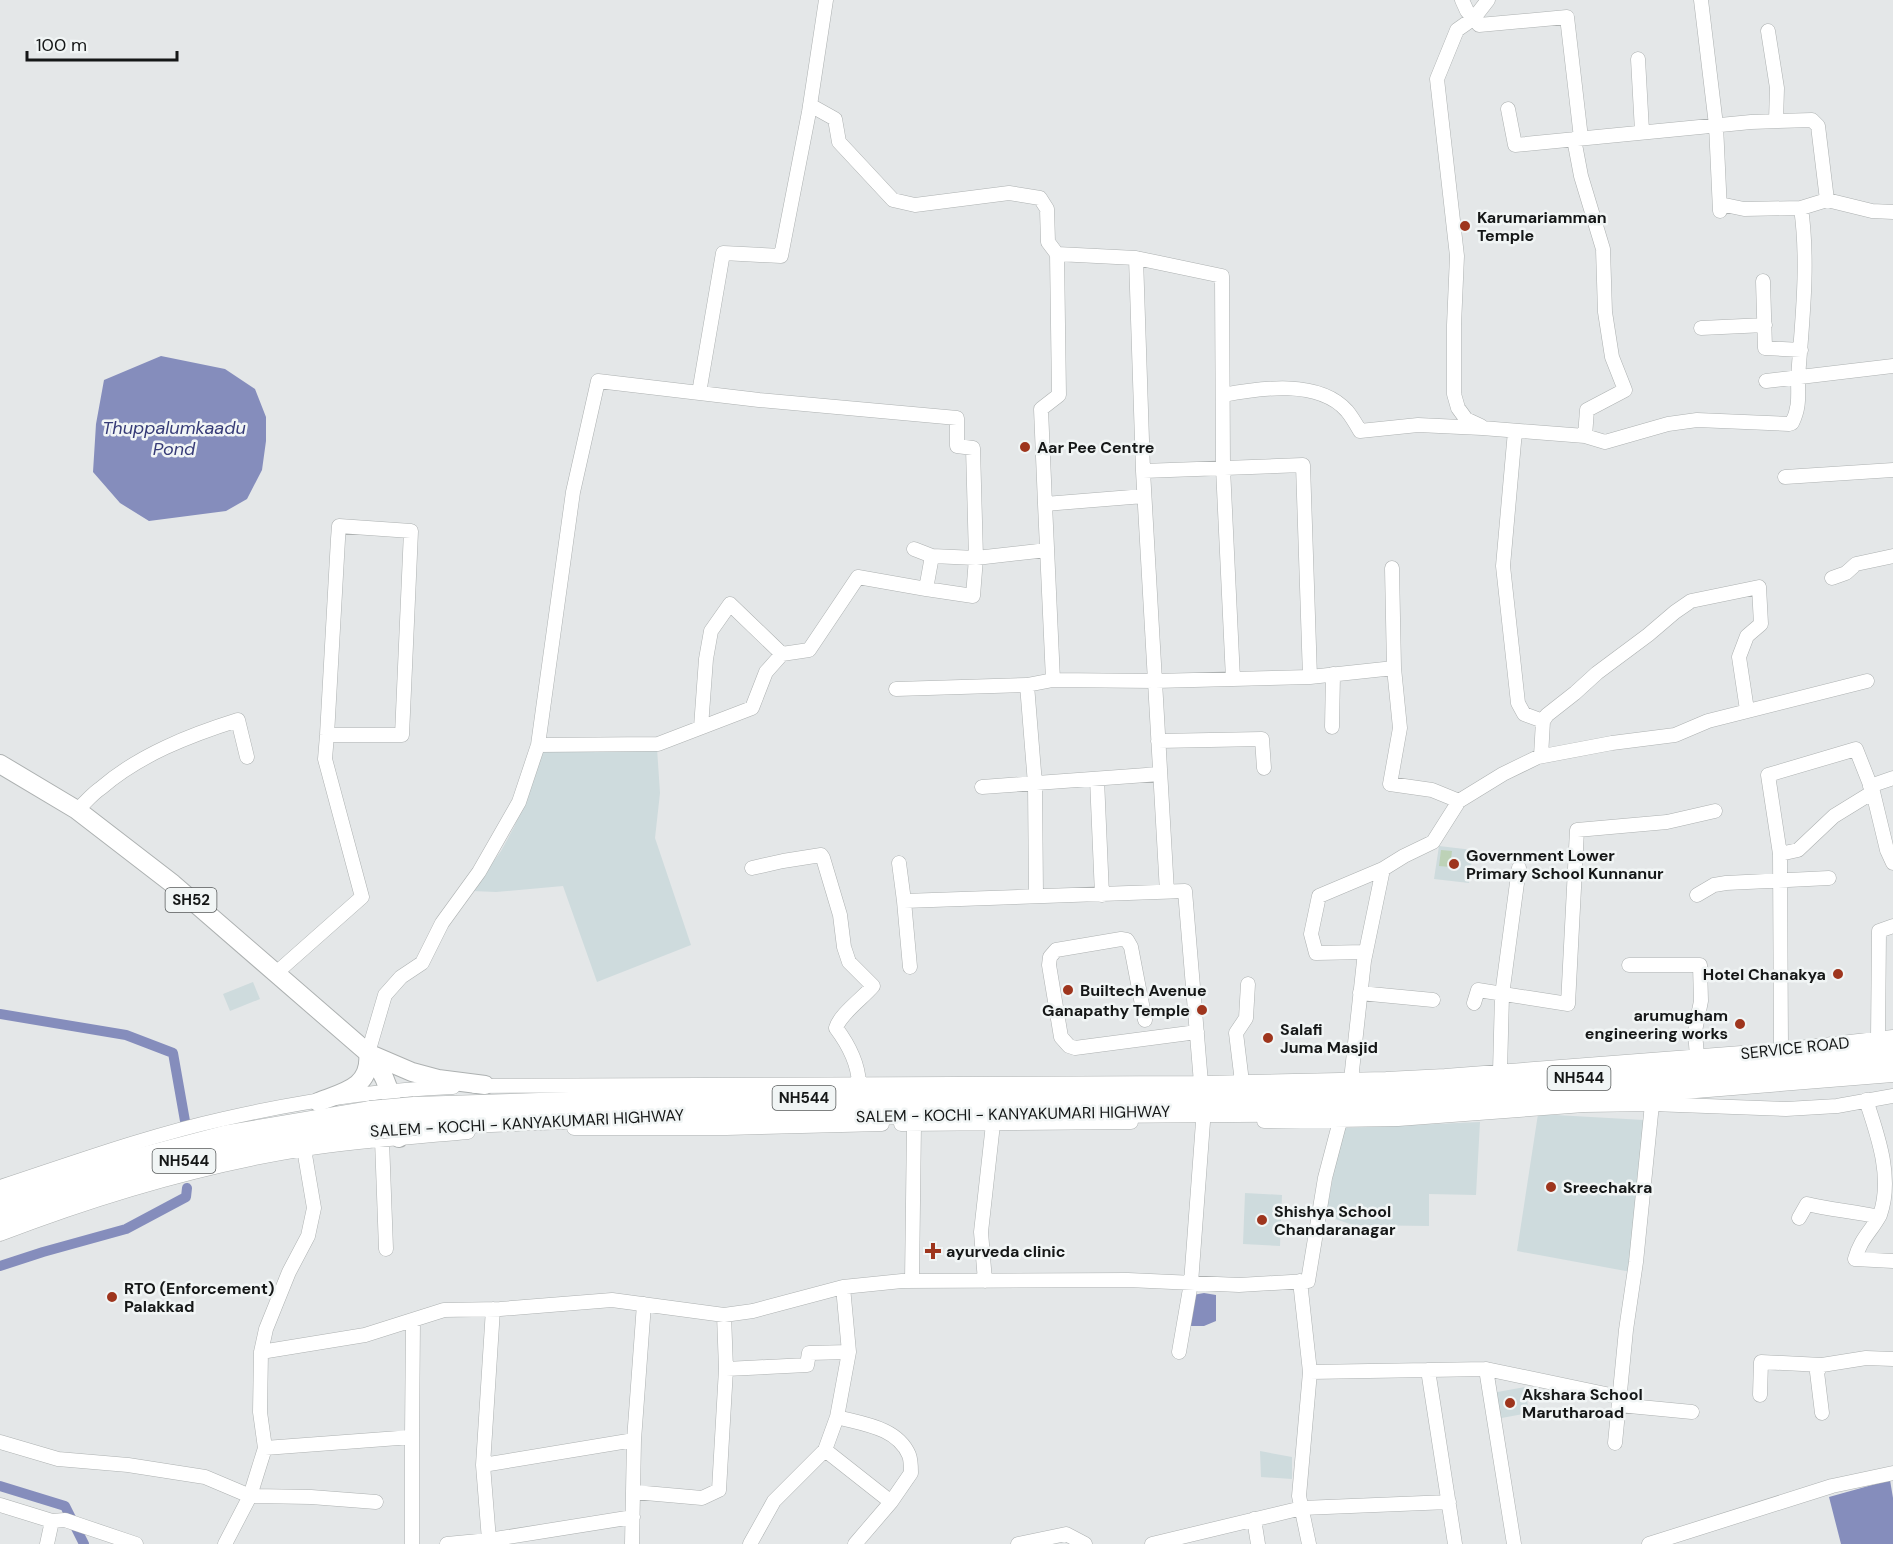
<svg xmlns="http://www.w3.org/2000/svg" width="1893" height="1544" viewBox="0 0 1893 1544" font-family="'DM Sans',sans-serif">
<style>
.built{fill:#cedbdd}
.green{fill:#bdd2b7}
.water{fill:#858dbc}
.lines{fill:none;stroke-linecap:round;stroke-linejoin:round}
.canal{stroke:#858dbc;stroke-width:10}
.minor-casing{stroke:#adb1b1;stroke-width:15}
.major-casing{stroke:#adb1b1;stroke-width:20}
.highway-casing{stroke:#adb1b1;stroke-width:21}
.minor{stroke:#fff;stroke-width:14}
.major{stroke:#fff;stroke-width:18}
.highway{stroke:#fff;stroke-width:20}
.highway-bridge-casing{stroke:#adb1b1;stroke-width:21;stroke-linecap:butt}
.highway-bridge{stroke:#fff;stroke-width:20}
.poi-dot{fill:#9e351d;stroke:#f1f5f5;stroke-width:2}
.labels{text-anchor:middle;dominant-baseline:central;stroke-width:5;stroke-linejoin:round;paint-order:stroke}
.shield{fill:#f1f5f5;stroke:#575a5a;stroke-width:1.5}
.shield-label{font-size:15px;font-weight:bold;fill:#151717}
.poi-label{font-size:16px;font-weight:bold;fill:#151717;stroke:#f1f5f5;text-anchor:start}
.street-label{font-size:16px;fill:#151717;stroke:#f1f5f5}
.water-label{font-size:18px;font-style:italic;fill:#363b77;stroke:#f1f5f5}
</style>
<rect width="100%" height="100%" fill="#e4e7e8"/>
<!-- built -->
<path class="built" d="M 542,748 L 657,748 L 660,793 L 655,838 L 691,945 L 597,982 L 563,886 L 496,892 L 472,891 L 501,851 L 514,827 L 535,776 Z
M 1439,846 L 1473,850 L 1469,883 L 1434,879 Z
M 253,982 L 260,999 L 230,1011 L 223,994 Z
M 1538,1114 L 1644,1120 L 1631,1272 L 1517,1251 Z
M 1480,1122 L 1476,1195 L 1429,1194 L 1429,1226 L 1353,1225 L 1326,1216 L 1335,1165 L 1345,1128 Z
M 1245,1193 L 1282,1195 L 1280,1246 L 1243,1244 Z
M 1525,1387 L 1529,1413 L 1496,1419 L 1492,1393 Z
M 1260,1451 L 1292,1457 L 1292,1479 L 1261,1477 Z"/>
<!-- green -->
<path class="green" d="M 1441,850 L 1452,851 L 1450,867 L 1439,866 Z"/>
<!-- water -->
<path class="water" d="M 161,356 L 225,369 L 255,389 L 266,417 L 266,441 L 262,470 L 247,499 L 226,511 L 149,521 L 120,503 L 93,472 L 96,424 L 104,380 Z
M 1204,1293 L 1216,1295 L 1216,1321 L 1204,1326 L 1191,1326 L 1189,1319 L 1193,1295 Z
M 1890,1480 L 1893,1498 L 1893,1544 L 1841,1544 L 1829,1497 Z"/>
<g class="lines">
<!-- canal -->
<path class="canal" d="M 0,1014 L 126,1035 L 173,1053 L 185,1121
M 0,1266 L 43,1252 L 126,1229 L 186,1197 L 187,1188
M 0,1486 L 65,1506 L 84,1544"/>
<!-- minor casing -->
<g class="minor-casing">
<path id="minor" d="M 1462,0 L 1467,11 L 1479,25 L 1567,17 L 1581,138
M 1701,0 L 1716,125 L 1720,211
M 1768,31 L 1777,88 L 1776,121
M 1638,59 L 1642,131
M 810,105 L 835,119 L 839,142 L 893,200 L 915,205 L 1009,193 L 1040,198 L 1047,209 L 1048,242 L 1057,254
M 1508,109 L 1515,145 L 1751,122 L 1812,120 L 1818,126 L 1827,200 L 1872,211 L 1893,212
M 1720,204 L 1744,209 L 1801,208 L 1827,200
M 1136,258 L 1222,276 L 1223,468 L 1233,679
M 1763,281 L 1765,348 L 1801,350
M 1701,328 L 1765,325
M 1766,381 L 1893,366
M 699,393 L 723,253 L 781,256 L 809,112 L 826,0
M 1223,395 C 1260,388 1319,379 1347,411 C 1352,417 1356,424 1360,431 L 1418,425 L 1482,428 L 1585,436 L 1587,410 L 1625,390 L 1612,357 L 1605,312 L 1603,249 L 1581,176 L 1574,139
M 1481,426 L 1466,419 L 1458,408 L 1454,394 L 1454,325 L 1457,256 L 1437,79 L 1457,30 L 1474,18 L 1488,0
M 1515,431 L 1503,566 L 1518,703 L 1524,714 L 1543,721
M 1585,436 L 1605,442 L 1668,424 L 1697,420 L 1789,424 L 1792,423 C 1800,407 1798,395 1798,378 C 1802,322 1809,264 1801,208
M 1785,477 L 1893,470
M 1144,496 L 1045,504 L 1053,680 L 1155,681 L 1310,677 L 1303,465 L 1143,471 L 1167,892
M 1045,504 L 1041,409 L 1059,395 L 1057,254 L 1136,258 L 1143,471
M 914,549 L 932,556
M 1832,578 L 1846,573 L 1856,564 L 1893,556
M 1394,668 L 1400,728 L 1390,784 L 1432,790 L 1459,801
M 1310,677 L 1394,668 L 1392,568
M 896,689 L 1027,685
M 701,727 L 706,659 L 711,631 L 730,604 L 782,654
M 1332,727 L 1333,674
M 1158,741 L 1262,739 L 1264,768
M 538,745 L 658,744 L 752,708 L 766,672 L 782,654 L 809,650 L 858,577 L 926,589 L 932,556 L 976,558 L 1047,550
M 1541,756 L 1543,721 L 1547,715 L 1575,693 L 1597,673 L 1648,635 L 1675,612 L 1691,601 L 1759,587 L 1761,624 L 1747,636 L 1739,657 L 1747,710
M 1097,779 L 1102,895
M 1870,786 L 1893,778
M 982,787 L 1160,774
M 77,810 C 85,803 92,794 101,788 C 139,755 190,735 238,720 L 247,757
M 1780,854 L 1798,850 L 1834,816 L 1873,792
M 899,863 L 904,901
M 752,868 L 783,861 L 821,855 L 823,858 L 840,915 L 844,947 L 849,962 L 873,986 C 863,998 840,1014 836,1028 C 848,1044 858,1063 859,1083
M 1697,895 L 1714,885 L 1726,883 L 1829,878
M 1036,896 L 1035,784 L 1027,685 L 1053,680
M 1365,952 L 1316,953 L 1311,934 L 1319,896 L 1383,869
M 1629,965 L 1700,965 L 1701,1001 L 1695,1031 L 1697,1057
M 910,967 L 904,901 L 1185,891 L 1201,1083
M 275,974 L 362,897 L 325,759 L 327,735 L 338,539 L 339,526 L 411,531 L 402,735 L 327,735
M 1360,993 L 1433,1000
M 1474,1003 L 1478,990 L 1568,1004 L 1577,830 L 1667,822 L 1715,811
M 1145,1020 L 1131,947 L 1127,940 L 1121,939 L 1056,950 L 1050,957 L 1049,965 L 1061,1037 L 1069,1046 L 1075,1048 L 1197,1032
M 1878,1039 L 1879,931 L 1893,926
M 1781,1050 L 1780,854 L 1768,775 L 1856,749 L 1873,792 L 1887,850 L 1893,863
M 368,1053 L 385,995 L 401,977 L 422,963 L 442,923 L 479,872 L 519,802 L 538,745 L 573,492 L 598,381 L 759,400 L 957,418 L 957,446 L 973,448 L 976,558 L 973,596 L 926,589
M 1500,1072 L 1502,995 L 1519,868
M 1351,1080 L 1364,961 L 1383,869 L 1404,856 L 1433,842 L 1459,801 L 1503,774 L 1538,757 L 1612,743 L 1675,735 L 1708,721 L 1867,681
M 1242,1082 L 1236,1033 L 1246,1018 L 1248,984
M 475,1086 L 1201,1083 L 1386,1079 L 1445,1076 L 1781,1050 L 1893,1037
M 1866,1100 C 1878,1136 1893,1178 1880,1215 C 1870,1233 1861,1238 1855,1259 L 1893,1261
M 1264,1121 L 1398,1119 L 1584,1105 L 1652,1104 L 1786,1109 L 1837,1106 L 1893,1096
M 901,1124 L 1131,1122
M 574,1128 L 726,1128 L 882,1124
M 382,1140 L 386,1249
M 0,1187 C 73,1163 147,1136 223,1119 C 297,1102 376,1090 453,1087
M 1799,1218 L 1807,1204 C 1830,1210 1855,1211 1879,1217
M 0,1234 C 99,1196 199,1166 304,1149 C 358,1141 413,1137 468,1132
M 912,1281 L 914,1124
M 985,1281 L 981,1232 L 993,1124
M 1300,1281 L 1310,1372 L 1428,1370
M 493,1309 L 483,1465 L 634,1440
M 261,1352 L 365,1335 L 444,1310 L 500,1309 L 612,1300 L 724,1315 L 753,1311 L 843,1287 L 902,1281 L 1128,1280 L 1239,1285 L 1308,1281 L 1325,1178 L 1340,1121
M 1179,1352 L 1191,1283 L 1203,1122
M 726,1369 L 807,1365 L 809,1353 L 849,1352
M 1486,1369 L 1514,1544
M 1760,1395 L 1761,1362 L 1822,1365
M 1619,1405 L 1692,1412
M 1822,1413 L 1817,1372 L 1822,1365 L 1866,1358 L 1893,1359
M 837,1417 C 862,1424 897,1427 909,1455 C 911,1460 911,1468 911,1473 L 891,1502
M 412,1437 L 413,1320
M 0,1442 L 58,1459 L 128,1465 L 205,1477 L 250,1496 L 311,1497 L 376,1502
M 1615,1443 L 1626,1330 L 1636,1262 L 1652,1104
M 265,1448 L 412,1437 L 412,1544
M 825,1450 L 837,1417 L 849,1352 L 843,1287
M 483,1465 L 489,1540
M 634,1492 L 702,1498 L 719,1490 L 726,1369 L 724,1315
M 0,1505 L 52,1521 L 65,1520 L 136,1544
M 1254,1519 L 1258,1544
M 47,1544 L 52,1521
M 225,1544 L 250,1496 L 265,1448 L 260,1412 L 261,1352 L 266,1329 L 289,1272 L 308,1236 L 314,1208 L 304,1149
M 447,1544 L 489,1540 L 633,1517
M 632,1544 L 634,1440 L 644,1304
M 750,1544 L 774,1501 L 825,1450 L 891,1502 L 855,1544
M 1018,1544 L 1066,1534 L 1085,1544
M 1152,1544 L 1302,1508 L 1449,1502
M 1309,1544 L 1299,1496 L 1310,1372
M 1455,1544 L 1428,1370 L 1486,1369 L 1620,1397
M 1649,1544 L 1832,1486 L 1893,1473"/>
</g>
<!-- major casing -->
<g class="major-casing">
<path id="major" d="M 0,764 L 77,810 L 173,884 L 368,1053 C 391,1079 393,1106 399,1138
M 370,1054 L 412,1072 L 438,1079 L 485,1085
M 318,1102 C 344,1092 372,1087 368,1053"/>
</g>
<!-- highway casing -->
<g class="highway-casing">
<path id="highway" d="M 414,1107 L 631,1100 L 1362,1094 L 1541,1080 L 1669,1073 L 1893,1052
M 417,1125 L 637,1116 L 1376,1111 L 1500,1099 L 1593,1092 L 1671,1090 L 1893,1072
M 0,1201 L 91,1171 L 228,1135 L 370,1111
M 0,1219 C 62,1198 124,1176 188,1159 C 249,1144 312,1137 374,1129"/>
</g>
<!-- minor -->
<use href="#minor" class="minor"/>
<!-- major -->
<use href="#major" class="major"/>
<!-- highway -->
<use href="#highway" class="highway"/>
<!-- highway-bridge casing -->
<g class="highway-bridge-casing">
<path id="highway-bridge" d="M 370,1111 L 414,1107
M 374,1129 L 417,1125"/>
</g>
<!-- highway-bridge -->
<use href="#highway-bridge" class="highway-bridge"/>
</g>
<!-- markers -->
<g class="poi-dot">
<circle cx="1465" cy="226" r="6"/>
<circle cx="1025" cy="447" r="6"/>
<circle cx="1454" cy="864" r="6"/>
<circle cx="1838" cy="974" r="6"/>
<circle cx="1068" cy="990" r="6"/>
<circle cx="1202" cy="1010" r="6"/>
<circle cx="1740" cy="1024" r="6"/>
<circle cx="1268" cy="1038" r="6"/>
<circle cx="1551" cy="1187" r="6"/>
<circle cx="1262" cy="1220" r="6"/>
<path d="M930 1242h6v6h6v6h-6v6h-6v-6h-6v-6h6z"/>
<circle cx="112" cy="1297" r="6"/>
<circle cx="1510" cy="1403" r="6"/>
</g>
<g class="labels">
<!-- shield labels -->
<g class="shield">
<rect x="165.5" y="888" width="51" height="24" rx="4.5"/>
<rect x="1547.5" y="1066" width="63" height="24" rx="4.5"/>
<rect x="772.5" y="1086" width="63" height="24" rx="4.5"/>
<rect x="152.5" y="1149" width="63" height="24" rx="4.5"/>
</g>
<g class="shield-label">
<text x="191" y="900">SH52</text>
<text x="1579" y="1078">NH544</text>
<text x="804" y="1098">NH544</text>
<text x="184" y="1161">NH544</text>
</g>
<!-- poi labels -->
<g class="poi-label">
<text x="1477" y="217">Karumariamman<tspan x="1477" dy="18">Temple</tspan></text>
<text x="1037" y="447">Aar Pee Centre</text>
<text x="1466" y="855">Government Lower<tspan x="1466" dy="18">Primary School Kunnanur</tspan></text>
<text x="1826" y="974" text-anchor="end">Hotel Chanakya</text>
<text x="1080" y="990">Builtech Avenue</text>
<text x="1190" y="1010" text-anchor="end">Ganapathy Temple</text>
<text x="1728" y="1015" text-anchor="end">arumugham<tspan x="1728" dy="18">engineering works</tspan></text>
<text x="1280" y="1029">Salafi<tspan x="1280" dy="18">Juma Masjid</tspan></text>
<text x="1563" y="1187">Sreechakra</text>
<text x="1274" y="1211">Shishya School<tspan x="1274" dy="18">Chandaranagar</tspan></text>
<text x="946" y="1251">ayurveda clinic</text>
<text x="124" y="1288">RTO (Enforcement)<tspan x="124" dy="18">Palakkad</tspan></text>
<text x="1522" y="1394">Akshara School<tspan x="1522" dy="18">Marutharoad</tspan></text>
</g>
<!-- street labels -->
<g class="street-label">
<text transform="translate(1795 1048) rotate(-6)">SERVICE ROAD</text>
<text transform="translate(1013 1114) rotate(-1)">SALEM - KOCHI - KANYAKUMARI HIGHWAY</text>
<text transform="translate(527 1123) rotate(-3)">SALEM - KOCHI - KANYAKUMARI HIGHWAY</text>
</g>
<!-- water labels -->
<g class="water-label">
<text x="174" y="428">Thuppalumkaadu<tspan x="174" dy="21">Pond</tspan></text>
</g>
</g>
<!-- scale -->
<path d="M27 51v9h150v-9" fill="none" stroke="#151717" stroke-width="3"/>
<text x="36" y="51" font-size="18" fill="#151717" stroke="#f1f5f5" stroke-width="4.5" paint-order="stroke">100 m</text>
</svg>
